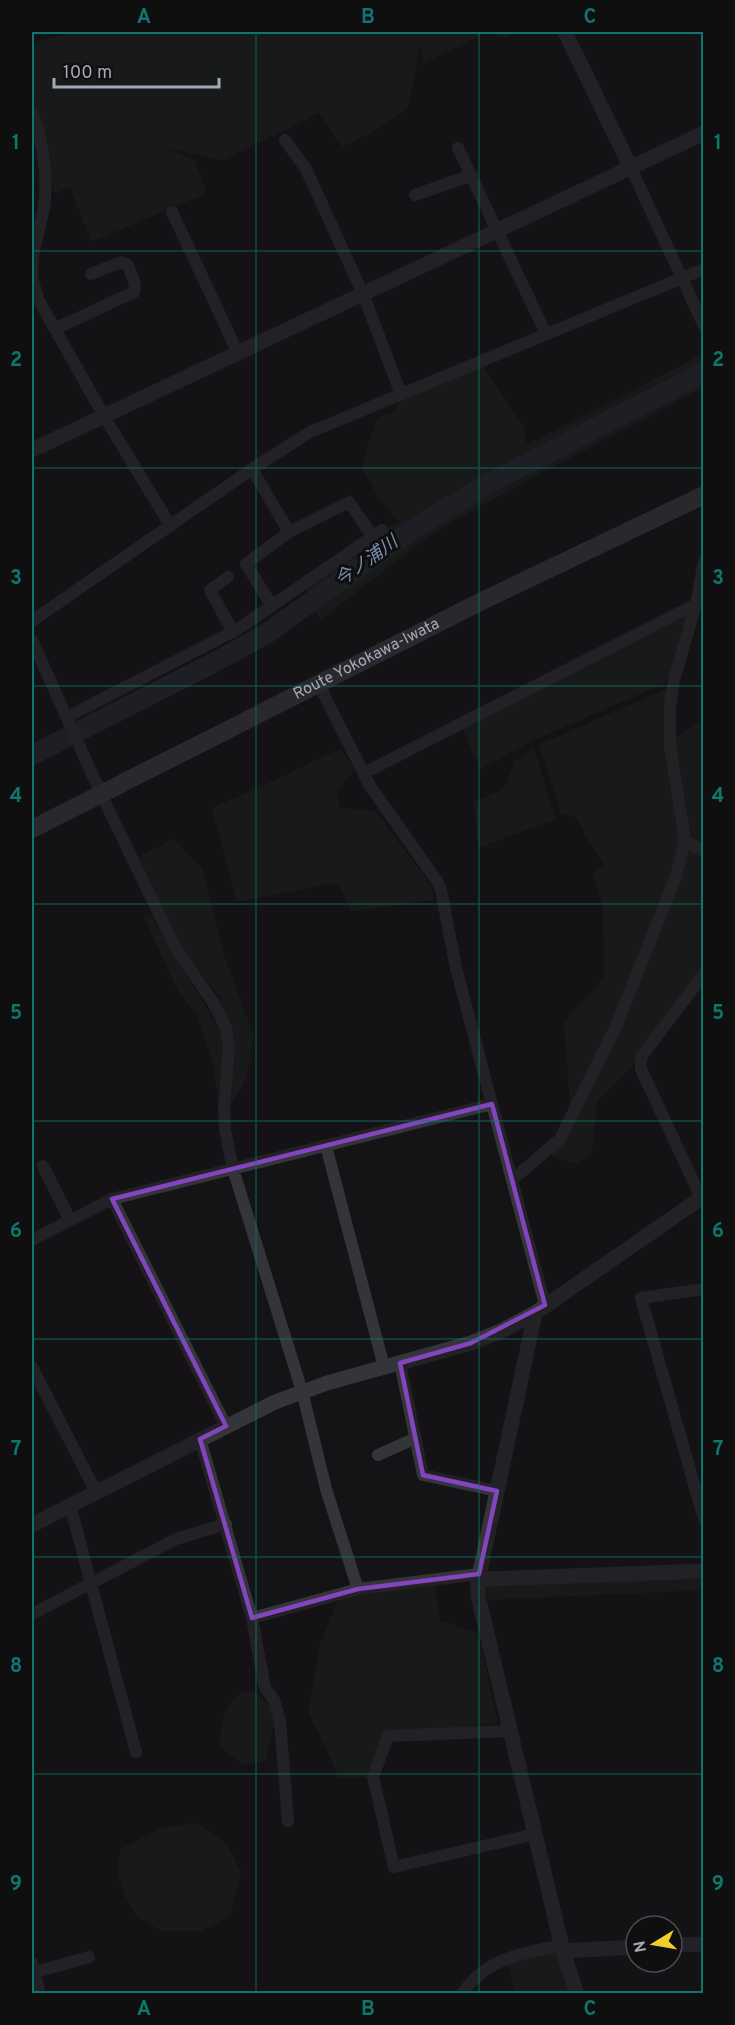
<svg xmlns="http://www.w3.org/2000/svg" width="735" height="2025" viewBox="0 0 735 2025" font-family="Overpass,'Noto Sans JP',sans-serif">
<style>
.green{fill:#1e2520}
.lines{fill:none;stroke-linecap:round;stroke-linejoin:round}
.river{stroke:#2a3039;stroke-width:20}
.minor{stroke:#34353a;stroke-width:12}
.tertiary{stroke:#34353a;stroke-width:15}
.secondary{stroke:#42434a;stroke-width:18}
.marked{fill:none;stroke:#8345bd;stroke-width:4.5;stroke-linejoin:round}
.grid{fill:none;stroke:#0f766e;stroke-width:1.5;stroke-opacity:0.55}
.labels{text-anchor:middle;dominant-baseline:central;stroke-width:6;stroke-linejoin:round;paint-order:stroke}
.street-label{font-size:16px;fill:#a5a8b6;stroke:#0f0f10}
.water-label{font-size:18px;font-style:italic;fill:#7b90b2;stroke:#0f0f10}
.neatline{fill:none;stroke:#0f766e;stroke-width:2}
.grid-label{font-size:20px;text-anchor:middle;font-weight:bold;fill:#0f766e}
</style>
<rect width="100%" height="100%" fill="#141315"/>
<!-- green -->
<path class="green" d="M 72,32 L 514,32 L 504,38 L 488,32 L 424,63 L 419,43 L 415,76 L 407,108 L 371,132 L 343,147 L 319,113 L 223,160 L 164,147 L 194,160 L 207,193 L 91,242 L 70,187 L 55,193 L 40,139 L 32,119 L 32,44 Z
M 703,353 L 703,388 L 500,495 L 430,535 L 320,620 L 304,584 L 401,520 L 398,521 L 379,498 L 362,469 L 368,443 L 378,417 L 395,412 L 401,394 L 473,365 L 484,367 L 511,410 L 524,426 L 526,443 L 506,455 L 635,390 Z
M 696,604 L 667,682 L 536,739 L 480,769 L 461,724 Z
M 673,686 L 671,741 L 703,719 L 703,973 L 641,1057 L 597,1101 L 592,1152 L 576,1164 L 551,1156 L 571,1117 L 564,1021 L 604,979 L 603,905 L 593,874 L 604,865 L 575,817 L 561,813 L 539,745 Z
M 534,748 L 555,819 L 478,848 L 474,802 L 504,789 L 516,760 Z
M 340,749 L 355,770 L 337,790 L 340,808 L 375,811 L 431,885 L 434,900 L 351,911 L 338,882 L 237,902 L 212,808 L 254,790 Z
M 173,838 L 202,868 L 226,962 L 253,1034 L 247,1076 L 230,1108 L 229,1074 L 233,1042 L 219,996 L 179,943 L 138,858 Z
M 150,915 L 224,1037 L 222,1081 L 217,1093 L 213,1061 L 197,1014 L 179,993 L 144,917 Z
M 703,1576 L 703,1590 L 488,1600 L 487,1579 Z
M 435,1585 L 440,1620 L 478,1633 L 498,1722 L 423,1735 L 388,1736 L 373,1777 L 339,1778 L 323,1741 L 308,1712 L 320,1645 L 341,1593 Z
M 252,1690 L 277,1710 L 266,1760 L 244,1765 L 219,1746 L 223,1717 L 237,1695 Z
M 198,1823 L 227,1845 L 241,1872 L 230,1917 L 200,1931 L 161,1931 L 136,1915 L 125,1896 L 117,1874 L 121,1849 L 161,1828 Z
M 558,1950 L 571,1993 L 515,1993 L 508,1963 Z"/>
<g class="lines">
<!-- river -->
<path class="river" d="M 32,755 L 215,662 L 266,634 L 413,529 L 482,487 L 704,372"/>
<!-- minor -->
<path class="minor" d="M 32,112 C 42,138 47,170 45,199 C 42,226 29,254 33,281 C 34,287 37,293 38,299 L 104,416 L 170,525
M 285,140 L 306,169 L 363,294 L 401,394
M 458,148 L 546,334
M 631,168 L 704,326
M 415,195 L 472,175
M 172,212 L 238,353
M 55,329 L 134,292 L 135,285 L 128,265 L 121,262 L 91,274
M 252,469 L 289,532
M 228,577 L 210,590 L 233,632
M 272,606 L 246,564 L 289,532 L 349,502 L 373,537
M 32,621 L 252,469 L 310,432 L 704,269
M 32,640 L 101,794 L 175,947 L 213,1002 L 226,1028 L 229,1047 L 224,1105 L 225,1130 L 233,1169 L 302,1391 L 326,1489 L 358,1589
M 319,685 L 370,786 L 437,881 L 441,890 L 456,968 L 545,1305
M 67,717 L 238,629 L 382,530
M 364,773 L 696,604
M 685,841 L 704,851
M 326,1146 L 384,1367
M 43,1166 L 70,1220
M 512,1180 L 560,1139 L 617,1024 L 675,879 L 685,841 L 670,745 L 670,706 L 674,680 L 696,604 L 704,561
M 701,1198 L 641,1069 L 641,1057 L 704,974
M 112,1199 L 226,1426
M 32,1240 L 112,1199 L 492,1104
M 704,1289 L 641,1298 L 704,1519
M 400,1363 L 423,1475 L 497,1491
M 32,1367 L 96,1492
M 200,1439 L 252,1618 L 265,1688 L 274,1700 L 280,1721 L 288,1821
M 378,1455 L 416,1438
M 70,1505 L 136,1752
M 32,1614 L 176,1539 L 226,1524
M 252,1618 L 358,1589 L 479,1574
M 510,1731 L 388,1736 L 373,1777 L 394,1867 L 535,1834
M 32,1963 L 40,1994
M 32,1973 L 89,1957
M 461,1994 C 468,1987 474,1978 481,1973 C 504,1955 534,1951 562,1945"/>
<!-- tertiary -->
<path class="tertiary" d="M 565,32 L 631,168
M 32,450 L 704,133
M 535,1313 L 478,1581 L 478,1596 L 563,1951 L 577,1994
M 32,1525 L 275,1402 L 327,1383 L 471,1343 L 501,1331 L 535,1313 L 704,1196
M 478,1581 L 487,1579 L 704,1571
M 672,1945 L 704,1944
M 563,1951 L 636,1947"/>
<!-- secondary -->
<path class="secondary" id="s1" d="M 32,829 L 482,601 L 704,495"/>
</g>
<!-- marked area -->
<path d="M0 0H735V2025H0ZM 492,1104 L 545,1305 L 471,1343 L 400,1363 L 423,1475 L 497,1491 L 479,1574 L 358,1589 L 252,1618 L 200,1439 L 226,1426 L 112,1199 Z" fill="#141315" fill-opacity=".55" fill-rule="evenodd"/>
<path class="marked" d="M 492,1104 L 545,1305 L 471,1343 L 400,1363 L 423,1475 L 497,1491 L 479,1574 L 358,1589 L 252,1618 L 200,1439 L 226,1426 L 112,1199 Z"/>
<!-- grid -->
<path class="grid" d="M 256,32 L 256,1994M 479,32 L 479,1994M 32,251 L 704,251M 32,468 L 704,468M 32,686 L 704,686M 32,904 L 704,904M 32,1121 L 704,1121M 32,1339 L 704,1339M 32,1557 L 704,1557M 32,1774 L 704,1774"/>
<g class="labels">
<!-- street labels -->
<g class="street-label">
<text stroke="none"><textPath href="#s1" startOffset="375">Route Yokokawa-Iwata</textPath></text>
</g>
<!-- water labels -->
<g class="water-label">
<text transform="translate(367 562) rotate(-36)">今ノ浦川</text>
</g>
</g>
<!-- border -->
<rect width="735" height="2025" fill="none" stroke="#0f0f10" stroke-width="66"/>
<!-- north arrow -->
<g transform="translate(654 1944) rotate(259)"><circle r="28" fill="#0f0f10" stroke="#4b4c52" stroke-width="1.5"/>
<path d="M0-4.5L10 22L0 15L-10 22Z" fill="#f3cd2d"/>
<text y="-9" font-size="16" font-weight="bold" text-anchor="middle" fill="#a5a8b6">N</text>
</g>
<!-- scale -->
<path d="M54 78v9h165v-9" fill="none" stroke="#a5a8b6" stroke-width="3"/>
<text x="63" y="78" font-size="18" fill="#a5a8b6" stroke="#0f0f10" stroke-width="4.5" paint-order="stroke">100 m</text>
<rect x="33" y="33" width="669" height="1959" class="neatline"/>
<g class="grid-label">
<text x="144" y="23">A</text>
<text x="368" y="23">B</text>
<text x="590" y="23">C</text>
<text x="16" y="149">1</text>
<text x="718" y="149">1</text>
<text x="16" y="366">2</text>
<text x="718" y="366">2</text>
<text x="16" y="584">3</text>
<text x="718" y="584">3</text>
<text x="16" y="802">4</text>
<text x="718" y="802">4</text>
<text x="16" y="1019">5</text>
<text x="718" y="1019">5</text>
<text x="16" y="1237">6</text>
<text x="718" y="1237">6</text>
<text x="16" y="1455">7</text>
<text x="718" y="1455">7</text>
<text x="16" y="1672">8</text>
<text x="718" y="1672">8</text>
<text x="16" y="1890">9</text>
<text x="718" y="1890">9</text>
<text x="144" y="2015">A</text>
<text x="368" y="2015">B</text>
<text x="590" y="2015">C</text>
</g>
</svg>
